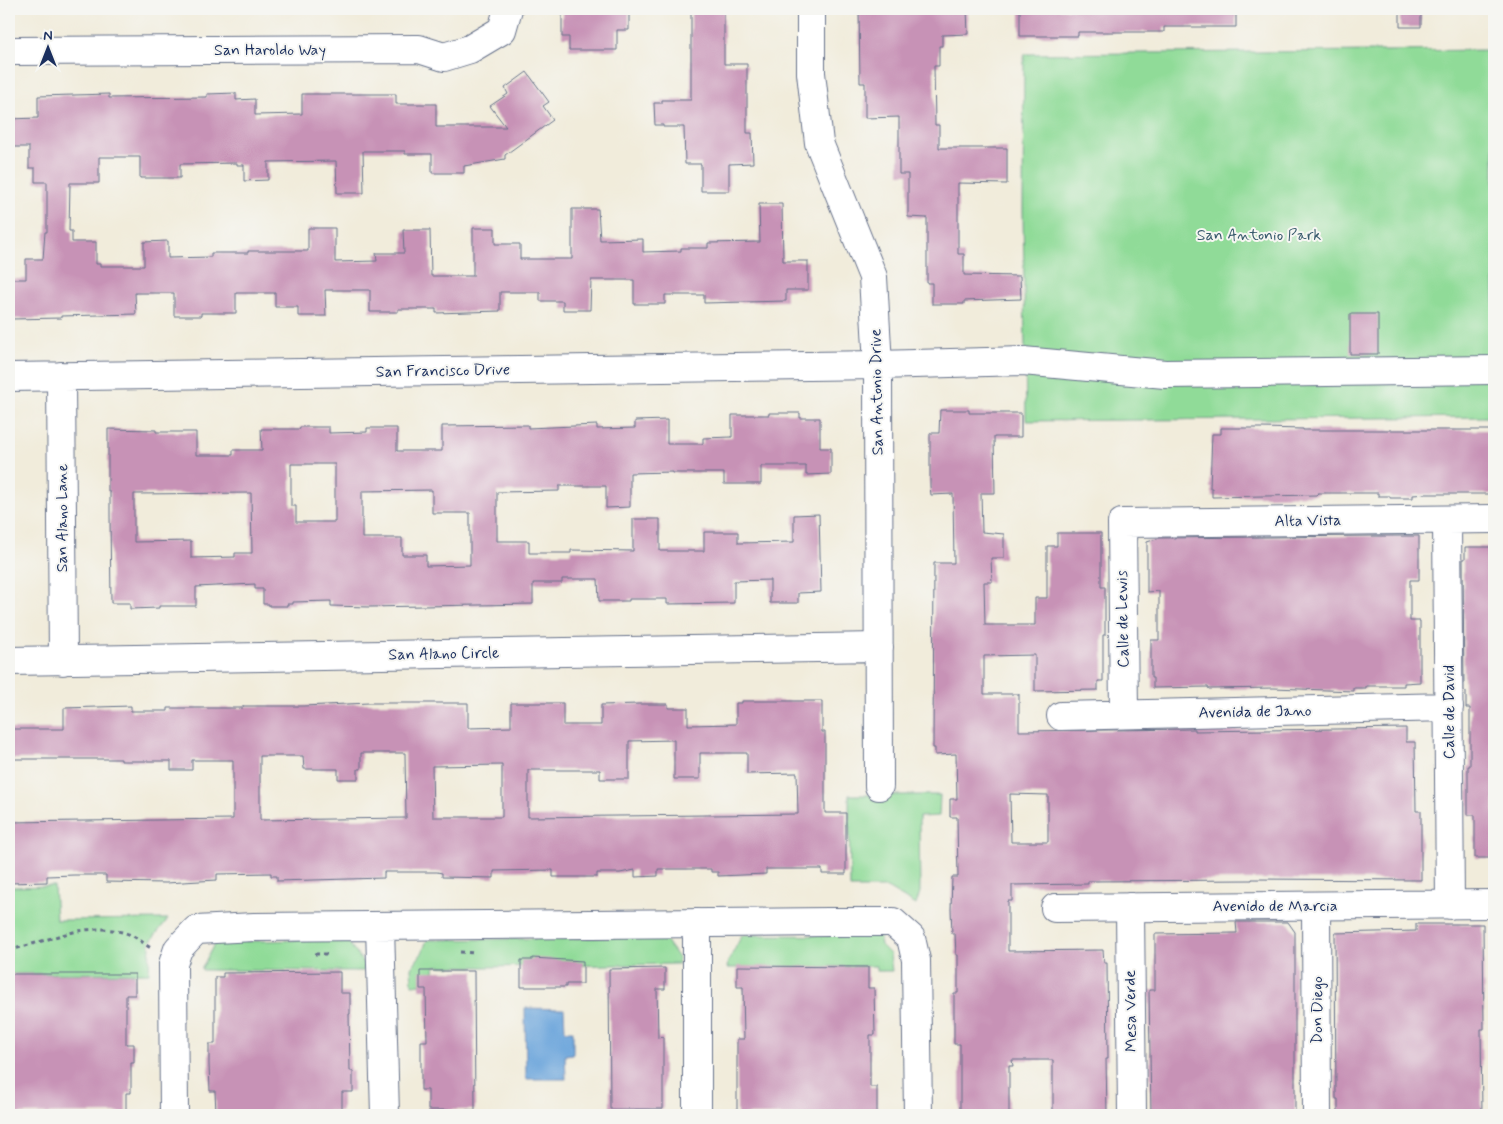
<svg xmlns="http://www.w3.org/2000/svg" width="1503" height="1124" viewBox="0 0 1503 1124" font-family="Mynerve,sans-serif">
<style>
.green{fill:#90db98;stroke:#56857b}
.water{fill:#6ca5db;stroke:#446a9c}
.building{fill:#c792b6;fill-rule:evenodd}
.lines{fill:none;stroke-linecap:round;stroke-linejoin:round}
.minor-casing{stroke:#66718a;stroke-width:30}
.path{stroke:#66718a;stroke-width:3;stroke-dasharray:4 4;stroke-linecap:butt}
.minor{stroke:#fff;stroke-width:28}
.labels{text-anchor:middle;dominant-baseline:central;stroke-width:4;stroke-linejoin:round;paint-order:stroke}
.street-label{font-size:16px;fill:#1b2f5e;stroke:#f6f6f2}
.park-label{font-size:16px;fill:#385a6c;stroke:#f6f6f2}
</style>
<rect width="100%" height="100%" fill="#f6f6f2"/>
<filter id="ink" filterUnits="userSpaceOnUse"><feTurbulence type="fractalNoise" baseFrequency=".02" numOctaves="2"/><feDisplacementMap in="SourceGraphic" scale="10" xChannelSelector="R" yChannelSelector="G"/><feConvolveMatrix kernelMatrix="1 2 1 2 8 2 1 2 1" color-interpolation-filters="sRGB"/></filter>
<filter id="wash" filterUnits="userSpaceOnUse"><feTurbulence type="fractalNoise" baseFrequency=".0096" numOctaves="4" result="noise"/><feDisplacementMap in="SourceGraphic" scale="20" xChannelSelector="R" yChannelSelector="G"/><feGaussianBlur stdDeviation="1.12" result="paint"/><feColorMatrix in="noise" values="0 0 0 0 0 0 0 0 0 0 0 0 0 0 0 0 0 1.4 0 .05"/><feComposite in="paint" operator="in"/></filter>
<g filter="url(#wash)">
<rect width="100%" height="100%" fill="#f1ecdb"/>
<!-- green -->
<path class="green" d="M 1494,50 L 1494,417 L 1026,421 L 1023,211 L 1024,54 Z
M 849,795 L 940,795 L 939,816 L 919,817 L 920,892 L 916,905 L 887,888 L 850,888 Z
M 54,886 L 56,920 L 168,919 L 150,942 L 149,973 L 9,974 L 9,887 Z
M 745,935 L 879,936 L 881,945 L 890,954 L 892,971 L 877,971 L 877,966 L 727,968 L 728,962 L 741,937 Z
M 663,937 L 678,958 L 679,964 L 483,967 L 435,966 L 434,971 L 421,984 L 412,985 L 411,968 L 422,953 L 427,940 Z
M 346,939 L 364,964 L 364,971 L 201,970 L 215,942 Z"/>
<!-- water -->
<path class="water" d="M 525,1008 L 564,1009 L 565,1031 L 573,1031 L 573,1054 L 565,1055 L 566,1079 L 526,1079 Z"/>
<g id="blocks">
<!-- building -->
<path class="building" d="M 562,9 L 629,9 L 629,30 L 617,30 L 617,50 L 569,50 L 569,37 L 562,37 Z
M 691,9 L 724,9 L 724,64 L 747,64 L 747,133 L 752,133 L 753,163 L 729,164 L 729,191 L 701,191 L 701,164 L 685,164 L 684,127 L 663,127 L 663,125 L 655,125 L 654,103 L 662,103 L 662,100 L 691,100 Z
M 859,9 L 967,9 L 968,34 L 942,35 L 942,46 L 939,46 L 939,66 L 934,66 L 935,125 L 939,125 L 939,148 L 1007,148 L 1007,184 L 958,183 L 958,254 L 964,254 L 964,275 L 1020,276 L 1021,299 L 964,301 L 964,304 L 932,304 L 932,283 L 927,283 L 927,218 L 908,217 L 908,174 L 899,174 L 899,117 L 865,118 L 865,83 L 860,83 Z
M 1020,9 L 1236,9 L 1236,27 L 1164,27 L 1164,32 L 1078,32 L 1078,36 L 1020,36 Z
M 1400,9 L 1421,9 L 1421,27 L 1400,27 Z
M 527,72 L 549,102 L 543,106 L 553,120 L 505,155 L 505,159 L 464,166 L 464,173 L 432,173 L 432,154 L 405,154 L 405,151 L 363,151 L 364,193 L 337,193 L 336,161 L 268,162 L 268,180 L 244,181 L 244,165 L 237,165 L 237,163 L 180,164 L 180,178 L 140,178 L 140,157 L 99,157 L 99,183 L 70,183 L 69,231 L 72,231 L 72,242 L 96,242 L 96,264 L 100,264 L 100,266 L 144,266 L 144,242 L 168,241 L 168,258 L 211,257 L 211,253 L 248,253 L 248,251 L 308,251 L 308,228 L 335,228 L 335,262 L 377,261 L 376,253 L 404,253 L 403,230 L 430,230 L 431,276 L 473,276 L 473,228 L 495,228 L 495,244 L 520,244 L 520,259 L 572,259 L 572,209 L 598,209 L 600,240 L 643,239 L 643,252 L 681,251 L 681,248 L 708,248 L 708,243 L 760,242 L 759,204 L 782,204 L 783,261 L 808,261 L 808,290 L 786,290 L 786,301 L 704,303 L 704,295 L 665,295 L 665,304 L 634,304 L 634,280 L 591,280 L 590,310 L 563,310 L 563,301 L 540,301 L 540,292 L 500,292 L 500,311 L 436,313 L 436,309 L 398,309 L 398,312 L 370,312 L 370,290 L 325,290 L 326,316 L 298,316 L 298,307 L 275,307 L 275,293 L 236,293 L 236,313 L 201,313 L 201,316 L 174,316 L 174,293 L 135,293 L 136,314 L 61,316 L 61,318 L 12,319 L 12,279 L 26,279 L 26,259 L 43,259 L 45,232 L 47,232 L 47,182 L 35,182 L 35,168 L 29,168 L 29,147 L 10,147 L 10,119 L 38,118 L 38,96 L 109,94 L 109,98 L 207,97 L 207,94 L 236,93 L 236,100 L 255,99 L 255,115 L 302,114 L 302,94 L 396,94 L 396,104 L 436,104 L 436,127 L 506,127 L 490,106 L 508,94 L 505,88 Z
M 1350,314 L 1378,314 L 1378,354 L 1350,354 Z
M 940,410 L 969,410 L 969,413 L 1021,413 L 1021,437 L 994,437 L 995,493 L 981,493 L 982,532 L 1004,534 L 1004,558 L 991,558 L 992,582 L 984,582 L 985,625 L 1035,625 L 1035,598 L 1047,598 L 1047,546 L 1057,546 L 1057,533 L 1101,533 L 1101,587 L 1105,587 L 1105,635 L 1103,635 L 1103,681 L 1098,681 L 1098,690 L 1035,691 L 1035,655 L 984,656 L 984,694 L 1019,694 L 1019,731 L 1195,729 L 1195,731 L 1406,728 L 1406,742 L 1415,742 L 1416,811 L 1421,811 L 1421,880 L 1252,879 L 1252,880 L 1088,881 L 1088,884 L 1012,885 L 1012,901 L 1008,901 L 1008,951 L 1103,950 L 1104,963 L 1107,963 L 1108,1059 L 1106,1059 L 1107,1114 L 1053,1114 L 1053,1060 L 1012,1060 L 1013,1066 L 1009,1066 L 1009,1115 L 960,1115 L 960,1044 L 954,1044 L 954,993 L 958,993 L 958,955 L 956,955 L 955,934 L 952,934 L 951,909 L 952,877 L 958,877 L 957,817 L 950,817 L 950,799 L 957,799 L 956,754 L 935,755 L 935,748 L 933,748 L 934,563 L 954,563 L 953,494 L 931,495 L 930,486 L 930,433 L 939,433 ZM 1010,794 L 1048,795 L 1048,842 L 1011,842 Z
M 769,413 L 800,413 L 800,418 L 820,418 L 820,448 L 831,448 L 831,474 L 806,475 L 806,466 L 761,466 L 761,484 L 724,484 L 724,473 L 672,473 L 672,472 L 630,473 L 630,507 L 606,508 L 606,486 L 559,486 L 559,491 L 497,492 L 497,541 L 529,541 L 529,553 L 571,553 L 571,550 L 633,551 L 633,519 L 660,519 L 660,551 L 704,551 L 704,532 L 738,532 L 738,543 L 794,542 L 794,515 L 819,514 L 821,592 L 798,593 L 798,603 L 770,603 L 770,580 L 734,581 L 734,603 L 667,604 L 667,599 L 629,599 L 629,601 L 599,601 L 598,579 L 562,579 L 562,583 L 533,583 L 533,604 L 369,607 L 331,606 L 331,601 L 293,602 L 293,604 L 287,604 L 287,606 L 269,606 L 269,604 L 263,604 L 263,589 L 255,589 L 255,584 L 196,587 L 196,606 L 159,606 L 159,608 L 130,609 L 130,603 L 111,603 L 110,515 L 110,492 L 108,492 L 108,429 L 156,430 L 156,432 L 196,432 L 196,455 L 233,455 L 233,450 L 262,450 L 261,429 L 300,429 L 300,427 L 329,427 L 329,433 L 367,432 L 367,428 L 397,428 L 397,451 L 442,451 L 442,426 L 528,425 L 528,428 L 597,425 L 597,429 L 635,428 L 635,421 L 667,420 L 667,444 L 703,444 L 703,438 L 732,437 L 732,415 L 769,415 ZM 291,464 L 335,464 L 335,522 L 296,522 L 296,506 L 291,506 ZM 432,490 L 432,513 L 470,513 L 470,565 L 426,566 L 426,555 L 402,555 L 402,538 L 362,538 L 362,491 ZM 251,493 L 252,553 L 235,553 L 235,557 L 191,558 L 191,541 L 134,542 L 134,494 Z
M 1221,428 L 1262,428 L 1303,429 L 1303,430 L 1494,430 L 1494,494 L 1426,494 L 1413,495 L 1413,498 L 1390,498 L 1390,496 L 1378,496 L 1378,493 L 1318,493 L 1316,495 L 1212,497 L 1212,488 L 1210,488 L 1212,434 L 1221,434 Z
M 1371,536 L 1419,536 L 1419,580 L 1410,580 L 1410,621 L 1420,621 L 1420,682 L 1404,683 L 1404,686 L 1366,686 L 1366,688 L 1353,688 L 1353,691 L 1274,688 L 1209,689 L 1208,687 L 1153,688 L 1153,678 L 1151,678 L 1151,640 L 1159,640 L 1159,591 L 1147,592 L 1147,542 L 1160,538 Z
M 1465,547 L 1494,547 L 1494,858 L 1475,858 L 1475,815 L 1468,815 L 1468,766 L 1470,766 L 1470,708 L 1466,708 L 1466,692 L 1464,691 L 1463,559 L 1465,559 Z
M 742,701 L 822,701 L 822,732 L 825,732 L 825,813 L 846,813 L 846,874 L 822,874 L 822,869 L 766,869 L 766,874 L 718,876 L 718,872 L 711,872 L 711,869 L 658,869 L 658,876 L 635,877 L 635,870 L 620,873 L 597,873 L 597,877 L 553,877 L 553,870 L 494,871 L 494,878 L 442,877 L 442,873 L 437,872 L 384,872 L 384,878 L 277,881 L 277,876 L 271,876 L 271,873 L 217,874 L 217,880 L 166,883 L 106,882 L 106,875 L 74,875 L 47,876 L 47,882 L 9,883 L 9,822 L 233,819 L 233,760 L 192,760 L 192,770 L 171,770 L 171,761 L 121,761 L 121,759 L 9,759 L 9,729 L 64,729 L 64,708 L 131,706 L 131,711 L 168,711 L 168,708 L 243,708 L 243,706 L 303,706 L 369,703 L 468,703 L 468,728 L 511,727 L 511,703 L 563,703 L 563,725 L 601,725 L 601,705 L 639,704 L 668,704 L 668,708 L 688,708 L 688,725 L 736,724 L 736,703 L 742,703 ZM 674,740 L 674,779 L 700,779 L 700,753 L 747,753 L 747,774 L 797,773 L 798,814 L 528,817 L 528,770 L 600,770 L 600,779 L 629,779 L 629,741 ZM 361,753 L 405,753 L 406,818 L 260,820 L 260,756 L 303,756 L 304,769 L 338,769 L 338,779 L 358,779 L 358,769 L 361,769 ZM 502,765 L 502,817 L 433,817 L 432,766 Z
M 1236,922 L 1288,922 L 1295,932 L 1295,1115 L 1151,1115 L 1149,990 L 1155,990 L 1155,934 L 1237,933 Z
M 1416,924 L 1483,924 L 1484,1029 L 1481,1029 L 1482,1115 L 1338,1115 L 1338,1099 L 1336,1099 L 1335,933 L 1416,931 Z
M 532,958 L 583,961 L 583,984 L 566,984 L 566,987 L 521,987 L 521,960 L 532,960 Z
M 737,966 L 868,967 L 868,988 L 874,988 L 875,1035 L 870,1035 L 870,1087 L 877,1087 L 877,1115 L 737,1115 L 737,1039 L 744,1039 L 743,987 L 737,987 Z
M 665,968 L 665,989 L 657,989 L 658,1038 L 663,1037 L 663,1109 L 610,1109 L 609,969 Z
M 420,971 L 474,971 L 475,1110 L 428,1110 L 428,1090 L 421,1090 L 421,1041 L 427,1041 L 426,989 L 420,989 Z
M 340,972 L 340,993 L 350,993 L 350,1014 L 349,1014 L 350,1071 L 353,1071 L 353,1092 L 342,1092 L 342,1111 L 216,1113 L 215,1091 L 210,1091 L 209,1064 L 209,1044 L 215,1044 L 215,977 L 223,977 L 223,973 Z
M 9,974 L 135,974 L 135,995 L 126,995 L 126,1044 L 134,1044 L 134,1063 L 131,1063 L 131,1093 L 126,1093 L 126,1113 L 9,1114 Z"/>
</g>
</g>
<g filter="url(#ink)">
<use href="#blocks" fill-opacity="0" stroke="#66718a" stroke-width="1"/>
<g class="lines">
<!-- minor casing -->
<g class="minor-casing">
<path id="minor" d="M 811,9 L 811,73 L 819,143 L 873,277 L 878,365 L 879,786
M 9,51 L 419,49 L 444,57 L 470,49 L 502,30 L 508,9
M 61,376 L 63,661
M 9,377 L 878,365 L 1023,361 L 1165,374 L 1494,370
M 1447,520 L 1450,905
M 9,661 L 879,647
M 1124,714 L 1122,523 L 1494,519
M 1061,716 L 1449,707
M 1316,906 L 1317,1115
M 1130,907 L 1132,1115
M 1055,908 L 1494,904
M 697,923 L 697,1115
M 380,926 L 385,1115
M 174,1115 L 173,964 L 178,949 L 196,930 L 254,927 L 829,922 L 893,922 L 911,938 L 916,960 L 918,1115"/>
</g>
<!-- path -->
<path class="path" d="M 9,950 C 50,942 87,918 131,935 C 138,938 144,944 151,948
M 460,952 L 474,953
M 315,954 L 329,954"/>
<!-- minor -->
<use href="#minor" class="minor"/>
</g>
</g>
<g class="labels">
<!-- street labels -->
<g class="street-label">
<text x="270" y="50">San Haroldo Way</text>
<text transform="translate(443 371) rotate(-1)">San Francisco Drive</text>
<text transform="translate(877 392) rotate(-91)">San Antonio Drive</text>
<text transform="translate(62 518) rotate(-90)">San Alano Lane</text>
<text transform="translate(1308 521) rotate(-1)">Alta Vista</text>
<text transform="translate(1123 619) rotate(-91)">Calle de Lewis</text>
<text transform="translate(444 654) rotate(-1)">San Alano Circle</text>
<text transform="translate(1255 712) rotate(-1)">Avenida de Jano</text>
<text transform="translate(1449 712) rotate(-90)">Calle de David</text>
<text x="1275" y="906">Avenido de Marcia</text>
<text transform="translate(1317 1010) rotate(-90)">Don Diego</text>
<text transform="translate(1131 1011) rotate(-91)">Mesa Verde</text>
</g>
<!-- park labels -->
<g class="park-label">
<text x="1259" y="235">San Antonio Park</text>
</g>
</g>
<!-- margin -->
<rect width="1503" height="1124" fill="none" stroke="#f6f6f2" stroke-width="30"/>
<!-- north arrow -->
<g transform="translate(48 48)" stroke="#f6f6f2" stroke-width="4" paint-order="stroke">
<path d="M0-4L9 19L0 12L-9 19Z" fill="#1b2f5e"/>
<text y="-8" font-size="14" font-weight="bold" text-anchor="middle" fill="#1b2f5e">N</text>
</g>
</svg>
